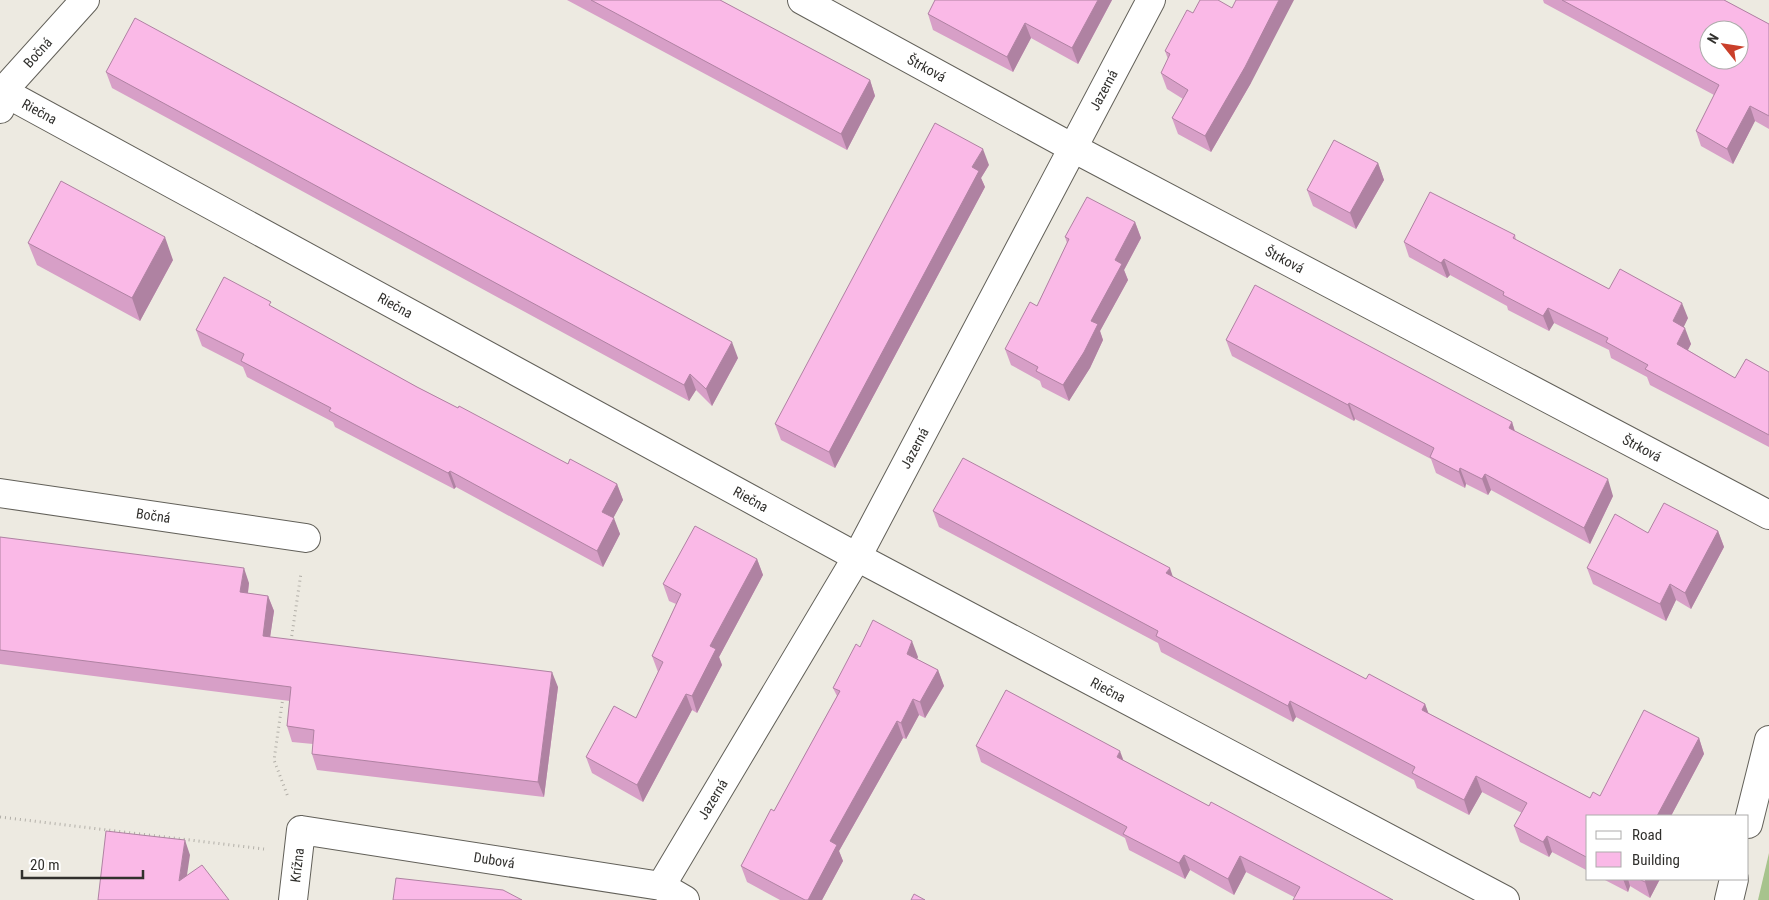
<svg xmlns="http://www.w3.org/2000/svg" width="1769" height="900" viewBox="0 0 1769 900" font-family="'Roboto Condensed',sans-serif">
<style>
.green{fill:#a7c38d}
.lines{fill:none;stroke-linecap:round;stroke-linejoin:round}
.minor-casing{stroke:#626059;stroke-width:30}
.path{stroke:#b2afa8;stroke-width:3;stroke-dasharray:1 4;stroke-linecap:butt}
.minor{stroke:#fff;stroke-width:28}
.wall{fill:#d79fc7}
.shaded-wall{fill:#af82a2}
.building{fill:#fab9e7;stroke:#af82a2;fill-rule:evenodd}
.labels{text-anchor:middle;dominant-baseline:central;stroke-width:4.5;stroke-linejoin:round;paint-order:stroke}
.street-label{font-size:14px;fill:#31302d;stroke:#fff}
</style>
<rect width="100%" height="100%" fill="#edeae1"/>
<!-- green -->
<path class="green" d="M 1769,853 L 1769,900 L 1758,900 Z"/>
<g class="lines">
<!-- minor casing -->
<g class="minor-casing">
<g id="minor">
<path id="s1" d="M 802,0 L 1073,148 L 1769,515"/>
<path id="s2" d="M 0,90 L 857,557 L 1505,900"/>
<path id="s3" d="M 0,109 L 3,91 L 85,0"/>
<path id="s4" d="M 0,493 L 306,538"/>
<path d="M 1748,824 L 1769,740"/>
<path id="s5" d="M 661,886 L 857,557 L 1151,0"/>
<path id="s6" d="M 293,900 L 301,830 L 661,886 L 685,900"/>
<path d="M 1729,900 L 1734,879"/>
</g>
</g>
<!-- path -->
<path class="path" d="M 291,641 L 301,573
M 283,697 L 274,760 L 288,797
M 0,817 L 264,849"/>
<!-- minor -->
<use href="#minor" class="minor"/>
</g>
<!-- wall -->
<path class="wall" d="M 567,0 L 720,0 L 870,80 L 875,96 L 847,150 Z
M 935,0 L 1112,0 L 1078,64 L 1031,38 L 1013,72 L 933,30 L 928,14 Z
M 1543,0 L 1724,0 L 1769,24 L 1769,129 L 1755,121 L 1733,164 L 1701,146 L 1696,131 L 1714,95 L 1544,3 Z
M 1165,51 L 1251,83 L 1211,152 L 1178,134 L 1172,118 L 1183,99 L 1167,89 L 1161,73 L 1168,59 Z
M 106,72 L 738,358 L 712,406 L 696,390 L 689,401 L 112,88 Z
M 1378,163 L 1384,180 L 1356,229 L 1313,206 L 1307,190 Z
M 989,165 L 981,178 L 985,187 L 835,468 L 781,440 L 775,424 Z
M 1135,222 L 1141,238 L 1124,270 L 1128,280 L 1100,331 L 1103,340 L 1090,368 L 1069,401 L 1042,387 L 1040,381 L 1011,365 L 1005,349 L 1037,306 L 1067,243 L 1065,237 Z
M 1515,235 L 1516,240 L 1609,289 L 1688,318 L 1683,327 L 1691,344 L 1688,350 L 1735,378 L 1769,372 L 1769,447 L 1650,385 L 1647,377 L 1611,358 L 1609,350 L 1554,323 L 1549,331 L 1508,310 L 1507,306 L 1450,275 L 1447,278 L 1409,257 L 1404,242 Z
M 28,243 L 173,260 L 140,321 L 37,265 Z
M 272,307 L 417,387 L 458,408 L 568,464 L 617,484 L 623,500 L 613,518 L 620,534 L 603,567 L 456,487 L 454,489 L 335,427 L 333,422 L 247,377 L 243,367 L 202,346 L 196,330 Z
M 1226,340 L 1512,422 L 1515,431 L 1613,496 L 1590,544 L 1491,490 L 1488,495 L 1466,484 L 1465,488 L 1436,473 L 1431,459 L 1355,419 L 1354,421 L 1232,356 Z
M 933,511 L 1173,577 L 1366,679 L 1425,704 L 1428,713 L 1590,798 L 1600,796 L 1699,738 L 1704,754 L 1671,816 L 1588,816 L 1588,871 L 1552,852 L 1549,857 L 1520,842 L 1514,826 L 1522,813 L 1482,792 L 1469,815 L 1417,788 L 1414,780 L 1296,717 L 1293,722 L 1161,652 L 1158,643 L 939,527 Z
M 1718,531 L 1724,547 L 1691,609 L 1676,600 L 1666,621 L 1593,584 L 1587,568 L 1648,533 Z
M 0,537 L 249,583 L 248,593 L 268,596 L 274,611 L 270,637 L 558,687 L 544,797 L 317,770 L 312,754 L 313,744 L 292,742 L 287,726 L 290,701 L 0,664 Z
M 757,559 L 763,575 L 719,657 L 722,665 L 697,713 L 692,710 L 643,802 L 592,773 L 586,757 L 636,718 L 658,672 L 652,656 L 676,604 L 669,601 L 663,584 Z
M 860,647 L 918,657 L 917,659 L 938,670 L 944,686 L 925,718 L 919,715 L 906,739 L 903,738 L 839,851 L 843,861 L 822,900 L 780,900 L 747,882 L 741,866 L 774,811 L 837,696 L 833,688 Z
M 976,746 L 1123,760 L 1209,806 L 1393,900 L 1294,897 L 1246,872 L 1234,895 L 1190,870 L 1185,879 L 1129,850 L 1125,838 L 981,762 Z
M 1603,879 L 1660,879 L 1650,898 L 1630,886 L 1628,892 Z"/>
<!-- shaded-wall -->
<path class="shaded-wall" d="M 1098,0 L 1112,0 L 1078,64 L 1072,48 Z
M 1279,0 L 1294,0 L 1251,83 L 1211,152 L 1205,136 Z
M 1025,23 L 1031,38 L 1013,72 L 1007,57 Z
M 870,80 L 875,96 L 847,150 L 841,134 Z
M 1750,106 L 1755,121 L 1733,164 L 1727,149 Z
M 983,149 L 989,165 L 981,178 L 985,187 L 835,468 L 829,452 L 972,167 Z
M 1378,163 L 1384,180 L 1356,229 L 1350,213 Z
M 1135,222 L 1141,238 L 1124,270 L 1128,280 L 1100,331 L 1103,340 L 1090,368 L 1069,401 L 1063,385 L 1091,321 L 1115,260 Z
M 165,237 L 173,260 L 140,321 L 132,298 Z
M 1444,259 L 1450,275 L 1447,278 L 1441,263 Z
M 1682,303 L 1688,318 L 1679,337 L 1673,321 Z
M 1548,308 L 1554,323 L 1549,331 L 1543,316 Z
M 1685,328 L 1691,344 L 1683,359 L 1677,344 Z
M 732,342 L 738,358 L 712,406 L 706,389 Z
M 690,374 L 696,390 L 689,401 L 684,385 Z
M 1349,403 L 1355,419 L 1354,421 L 1348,405 Z
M 1512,422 L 1517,439 L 1509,428 Z
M 1460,468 L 1466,484 L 1465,488 L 1459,472 Z
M 450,471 L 456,487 L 454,489 L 448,473 Z
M 1485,474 L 1491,490 L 1488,495 L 1482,479 Z
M 1608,479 L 1613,496 L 1590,544 L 1584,528 Z
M 617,484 L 623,500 L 608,528 L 602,512 Z
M 614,518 L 620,534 L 603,567 L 597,551 Z
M 1718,531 L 1724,547 L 1691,609 L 1685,593 Z
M 757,559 L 763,575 L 719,657 L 722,665 L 697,713 L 692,696 L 710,646 Z
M 244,568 L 249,583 L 246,607 L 240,592 Z
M 1170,568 L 1175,583 L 1166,573 Z
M 1670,584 L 1676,600 L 1666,621 L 1660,604 Z
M 268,596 L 274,611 L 268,651 L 263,636 Z
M 912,641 L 918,657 L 912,670 L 907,654 Z
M 938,670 L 944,686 L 925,718 L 920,702 Z
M 552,672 L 558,687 L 544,797 L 538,782 Z
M 686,694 L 692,710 L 643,802 L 637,785 Z
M 913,699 L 919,715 L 906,739 L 901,723 Z
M 1290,701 L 1296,717 L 1293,722 L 1288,706 Z
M 1425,704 L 1431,720 L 1422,710 Z
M 897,721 L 903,738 L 839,851 L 843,861 L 822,900 L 808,900 L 830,841 Z
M 1699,738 L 1704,754 L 1671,816 L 1657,816 Z
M 1120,751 L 1126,767 L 1117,757 Z
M 1476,776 L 1482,792 L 1469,815 L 1464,800 Z
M 1547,836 L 1552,852 L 1549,857 L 1543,842 Z
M 185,840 L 190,855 L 184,895 L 179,881 Z
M 1184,855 L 1190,870 L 1185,879 L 1179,863 Z
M 1240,856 L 1246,872 L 1234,895 L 1228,879 Z
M 1623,879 L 1628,879 L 1630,886 L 1628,892 Z
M 1646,879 L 1660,879 L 1650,898 L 1645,882 Z"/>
<!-- building -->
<path class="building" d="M 591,0 L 720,0 L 870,80 L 841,134 Z
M 935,0 L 1098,0 L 1072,48 L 1025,23 L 1007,57 L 928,14 Z
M 1200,0 L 1218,0 L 1232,8 L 1236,0 L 1279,0 L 1245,67 L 1205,136 L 1172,118 L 1188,90 L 1161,73 L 1170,54 L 1165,51 L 1187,10 L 1193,13 Z
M 1562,0 L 1724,0 L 1769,24 L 1769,116 L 1750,106 L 1727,149 L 1696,131 L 1719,85 ZM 1709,30 L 1739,30 L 1739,60 L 1709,60 Z
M 135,18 L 732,342 L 706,389 L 690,374 L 684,385 L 106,72 Z
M 935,123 L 983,149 L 972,167 L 979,171 L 829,452 L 775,424 Z
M 1334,140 L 1378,163 L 1350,213 L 1307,190 Z
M 61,181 L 165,237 L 132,298 L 28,243 Z
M 1430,192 L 1515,235 L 1513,238 L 1609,289 L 1620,269 L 1682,303 L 1673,321 L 1685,328 L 1677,344 L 1735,378 L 1746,359 L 1769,372 L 1769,435 L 1645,369 L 1648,365 L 1606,342 L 1608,338 L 1548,308 L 1543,316 L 1503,295 L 1504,292 L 1444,259 L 1441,263 L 1404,242 Z
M 1087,197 L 1135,222 L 1115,260 L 1122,264 L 1091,321 L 1098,324 L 1084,352 L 1063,385 L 1036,371 L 1038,367 L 1005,349 L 1030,302 L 1037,306 L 1069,239 L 1065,237 Z
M 224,277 L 271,302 L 269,305 L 417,387 L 458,408 L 459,406 L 568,464 L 570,459 L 617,484 L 602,512 L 614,518 L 597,551 L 450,471 L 448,473 L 329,411 L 331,408 L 241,361 L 244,354 L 196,330 Z
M 1255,285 L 1476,403 L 1512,422 L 1509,428 L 1608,479 L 1584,528 L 1485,474 L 1482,479 L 1460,468 L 1459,472 L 1430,457 L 1434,448 L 1349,403 L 1348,405 L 1226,340 Z
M 963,458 L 1170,568 L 1166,573 L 1366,679 L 1369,674 L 1425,704 L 1422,710 L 1590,798 L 1593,792 L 1600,796 L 1644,710 L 1699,738 L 1657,816 L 1588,816 L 1588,858 L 1547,836 L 1543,842 L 1514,826 L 1527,803 L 1476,776 L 1464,800 L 1412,773 L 1415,767 L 1290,701 L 1288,706 L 1156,636 L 1158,631 L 933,511 Z
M 1664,503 L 1718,531 L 1685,593 L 1670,584 L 1660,604 L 1587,568 L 1615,514 L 1648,533 Z
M 695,526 L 757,559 L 710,646 L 716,649 L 692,696 L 686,694 L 637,785 L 586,757 L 614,706 L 636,718 L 663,662 L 652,656 L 681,594 L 663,584 Z
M 0,537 L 244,568 L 240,592 L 268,596 L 263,636 L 552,672 L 538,782 L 312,754 L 314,730 L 287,726 L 291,687 L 0,650 Z
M 873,620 L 912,641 L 907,654 L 938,670 L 920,702 L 913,699 L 901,723 L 897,721 L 830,841 L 837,845 L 808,900 L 805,900 L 741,866 L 771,809 L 774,811 L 840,691 L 833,688 L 856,644 L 860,647 Z
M 1006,690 L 1120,751 L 1117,757 L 1209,806 L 1211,802 L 1393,900 L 1293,900 L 1300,887 L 1240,856 L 1228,879 L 1184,855 L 1179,863 L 1123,834 L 1127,827 L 976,746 Z
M 106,831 L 185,840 L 179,881 L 202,865 L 229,900 L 98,900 Z
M 396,878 L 503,890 L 522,900 L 393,900 Z
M 1639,879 L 1646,879 L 1645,882 Z
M 914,894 L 925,900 L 911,900 Z"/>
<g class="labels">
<!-- street labels -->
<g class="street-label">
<text stroke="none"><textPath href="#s3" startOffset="70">Bočná</textPath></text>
<text stroke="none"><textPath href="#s1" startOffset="142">Štrková</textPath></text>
<text stroke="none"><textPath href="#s5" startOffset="911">Jazerná</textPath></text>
<text stroke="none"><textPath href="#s2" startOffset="45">Riečna</textPath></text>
<text stroke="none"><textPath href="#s1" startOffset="548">Štrková</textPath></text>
<text stroke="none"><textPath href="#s2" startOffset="450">Riečna</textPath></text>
<text stroke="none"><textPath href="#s5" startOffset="506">Jazerná</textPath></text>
<text stroke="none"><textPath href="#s1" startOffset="952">Štrková</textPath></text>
<text stroke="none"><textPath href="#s2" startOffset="855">Riečna</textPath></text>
<text stroke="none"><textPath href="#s4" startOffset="155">Bočná</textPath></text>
<text stroke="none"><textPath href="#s2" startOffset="1260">Riečna</textPath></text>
<text stroke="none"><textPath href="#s5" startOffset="101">Jazerná</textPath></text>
<text stroke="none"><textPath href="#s6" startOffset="266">Dubová</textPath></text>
<text stroke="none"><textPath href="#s6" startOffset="35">Krížna</textPath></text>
</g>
</g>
<!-- legend -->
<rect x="1586" y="815" width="162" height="65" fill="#ffffff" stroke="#adacab"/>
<rect x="1596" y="831" width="25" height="8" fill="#ffffff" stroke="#adacab"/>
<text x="1632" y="840" font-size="15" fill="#31302d">Road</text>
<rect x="1596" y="852" width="25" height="15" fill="#fab9e7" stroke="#adacab"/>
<text x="1632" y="865" font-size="15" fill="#31302d">Building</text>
<!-- north arrow -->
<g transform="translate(1724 45) rotate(300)"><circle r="24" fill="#ffffff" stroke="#adacab"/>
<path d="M0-4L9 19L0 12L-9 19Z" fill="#ca3f2a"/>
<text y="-8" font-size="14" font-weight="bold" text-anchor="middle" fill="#31302d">N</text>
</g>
<!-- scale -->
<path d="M22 870v8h121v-8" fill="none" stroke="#31302d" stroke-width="2.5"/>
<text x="30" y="870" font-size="15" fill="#31302d" stroke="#ffffff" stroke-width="4" paint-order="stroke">20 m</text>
</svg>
